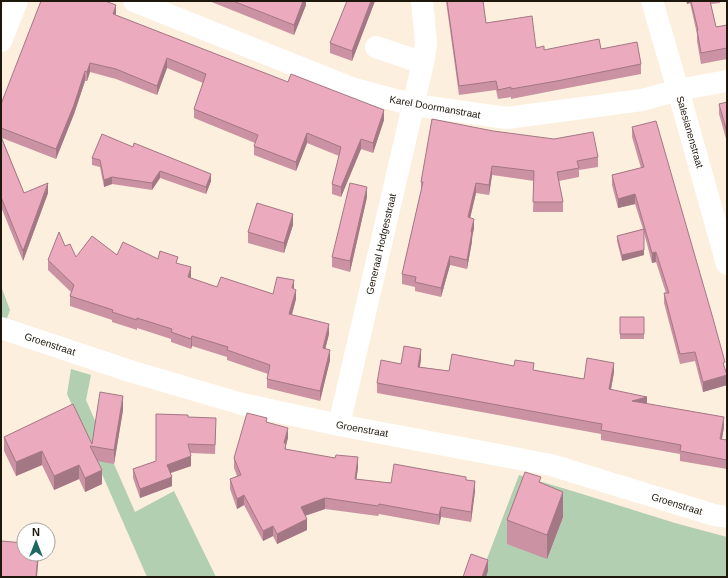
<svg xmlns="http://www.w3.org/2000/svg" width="728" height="578" viewBox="0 0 728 578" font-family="Arial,sans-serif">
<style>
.green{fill:#b3cfb1}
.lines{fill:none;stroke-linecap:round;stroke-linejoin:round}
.street{stroke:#fff;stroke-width:22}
.wall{fill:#ca92a3}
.shaded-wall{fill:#a47785}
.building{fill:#ebaabe;stroke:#a47785}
.labels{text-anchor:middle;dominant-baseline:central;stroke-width:3;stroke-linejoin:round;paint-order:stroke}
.street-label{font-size:10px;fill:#1e170c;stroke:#fff}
</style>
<rect width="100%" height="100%" fill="#fdefdd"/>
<!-- green -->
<path class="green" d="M 1,286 L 10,310 L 6,321 L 1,319 Z
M 71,369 L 91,375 L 86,400 L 135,512 L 174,491 L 216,577 L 147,577 L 67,394 Z
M 519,475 L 579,493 L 675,523 L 727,537 L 727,577 L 480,577 Z"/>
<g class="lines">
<!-- street -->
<path class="street" d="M 134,1 L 354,89 L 414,105 L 507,118 L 642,100 L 678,90 L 727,81
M 652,1 L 678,90 L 727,264
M 1,41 L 17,1
M 376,47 L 423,63
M 1,328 L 130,371 L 242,404 L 339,425 L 551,465 L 714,515 L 727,517
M 339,425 L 423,63 L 426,44 L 424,21 L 422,1"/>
</g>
<!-- wall -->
<path class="wall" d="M 209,1 L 306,1 L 306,5 L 294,35 Z
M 347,1 L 375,1 L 352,61 L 330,53 L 330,43 Z
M 446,1 L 483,1 L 486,23 L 536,48 L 544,50 L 601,49 L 641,64 L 641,74 L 557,90 L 511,99 L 511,97 L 498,99 L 496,90 L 459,95 Z
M 686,1 L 720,1 L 720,3 L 711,4 L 716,27 L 727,25 L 727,59 L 701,64 L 697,41 L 697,34 L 690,3 L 687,4 Z
M 116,15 L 384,120 L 373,153 L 361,149 L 341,197 L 332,194 L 332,184 L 339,156 L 307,143 L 296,171 L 254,155 L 254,146 L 255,143 L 194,118 L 194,109 L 203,83 L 167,68 L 157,95 L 116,79 L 90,72 L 87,81 L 85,81 L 74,114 L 56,159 L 2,138 L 24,193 L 48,193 L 23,261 L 1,207 L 1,104 Z
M 727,102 L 727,142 L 719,114 L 719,104 Z
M 432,119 L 598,157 L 598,167 L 579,170 L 579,177 L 559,181 L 563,202 L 563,212 L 533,212 L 534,181 L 492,175 L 489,195 L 476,193 L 470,218 L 474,228 L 467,269 L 450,265 L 441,297 L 415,291 L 415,287 L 402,284 L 402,274 L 421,191 L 421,182 Z
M 632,127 L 725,368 L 727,385 L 703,392 L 695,361 L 680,364 L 664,303 L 664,293 L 666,293 L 656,262 L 652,263 L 644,233 L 644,255 L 622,261 L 617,241 L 617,236 L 643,229 L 635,204 L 618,208 L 612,185 L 612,175 L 641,168 L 632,137 Z
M 133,147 L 211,181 L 206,194 L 160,178 L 152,190 L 112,184 L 104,187 L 100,167 L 92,165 L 92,158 Z
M 367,197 L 350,272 L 332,267 L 332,257 Z
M 293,225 L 284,253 L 248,243 L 248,232 Z
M 65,246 L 76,257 L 117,255 L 158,259 L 178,264 L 191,277 L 190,278 L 217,287 L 273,294 L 294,289 L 296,299 L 292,315 L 329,334 L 325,349 L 330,360 L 320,401 L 267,388 L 267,379 L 268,374 L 227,360 L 227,357 L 192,346 L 191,349 L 171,342 L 171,339 L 137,328 L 137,330 L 112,322 L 112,320 L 70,306 L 70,296 L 71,292 L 48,270 L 48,260 Z
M 620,317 L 644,317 L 644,339 L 620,339 Z
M 421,359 L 420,367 L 449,371 L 534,370 L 584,379 L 614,372 L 611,390 L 647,404 L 724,427 L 722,439 L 727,440 L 727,469 L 680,461 L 680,454 L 601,440 L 601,434 L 377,393 L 377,383 L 401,364 Z
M 123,410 L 114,464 L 97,461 L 102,484 L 85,492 L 79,479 L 54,490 L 42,465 L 16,476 L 4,451 L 4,437 L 92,444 Z
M 188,417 L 216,427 L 215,454 L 190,453 L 191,466 L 171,473 L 172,486 L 140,498 L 133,478 L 133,469 L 156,461 Z
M 267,423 L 288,438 L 286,443 L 286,449 L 358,468 L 356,479 L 391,483 L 466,480 L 475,491 L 471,522 L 441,517 L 439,525 L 379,514 L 378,516 L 325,509 L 305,516 L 307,530 L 277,544 L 273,536 L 263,541 L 244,505 L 237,509 L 230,489 L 230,479 L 237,476 L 234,468 L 234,458 Z
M 541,483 L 563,517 L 547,559 L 507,544 L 507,520 Z"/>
<!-- shaded-wall -->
<path class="shaded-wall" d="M 303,1 L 306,1 L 306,5 L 294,35 L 294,25 Z
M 371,1 L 375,1 L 352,61 L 352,51 Z
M 687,1 L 690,1 L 690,3 L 687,4 Z
M 116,5 L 116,15 L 113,14 Z
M 167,58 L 167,68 L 157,95 L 157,86 Z
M 90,63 L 90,72 L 87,81 L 87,72 Z
M 85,71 L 85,81 L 74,114 L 56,159 L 56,149 Z
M 384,110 L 384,120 L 373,153 L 373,143 Z
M 307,133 L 307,143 L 296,171 L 296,162 Z
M 361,139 L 361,149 L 341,197 L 341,187 Z
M 492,166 L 492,175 L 489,195 L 489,185 Z
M 160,171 L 160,178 L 152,190 L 152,183 Z
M 211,174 L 211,181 L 206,194 L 206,187 Z
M 112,177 L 112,184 L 104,187 L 104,180 Z
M 48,183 L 48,193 L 23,261 L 23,251 Z
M 476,183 L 476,193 L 468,227 L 468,217 Z
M 367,187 L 367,197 L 350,272 L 350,261 Z
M 635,194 L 635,204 L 618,208 L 618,199 Z
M 293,214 L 293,225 L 284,253 L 284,243 Z
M 474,219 L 474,228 L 472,237 L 472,242 L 467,269 L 467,260 L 471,232 Z
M 644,250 L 644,255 L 622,261 L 622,255 Z
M 656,252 L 656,262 L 652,263 L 652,253 Z
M 450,256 L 450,265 L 441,297 L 441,288 Z
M 191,267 L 191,277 L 188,287 L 188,277 Z
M 294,280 L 294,290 L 292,288 Z
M 296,290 L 296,299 L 289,324 L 289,314 Z
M 329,324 L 329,334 L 323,358 L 323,348 Z
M 192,336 L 192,346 L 191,349 L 191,339 Z
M 421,349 L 421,359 L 418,377 L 418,367 Z
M 330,350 L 330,360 L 320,401 L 320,391 Z
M 614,363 L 614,372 L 609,399 L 609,389 Z
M 727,375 L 727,385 L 703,392 L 703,382 Z
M 123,396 L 123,410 L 114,464 L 114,450 Z
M 647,397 L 647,407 L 632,401 Z
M 724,417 L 724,427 L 720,449 L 720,439 Z
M 288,428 L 288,438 L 284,453 L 284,443 Z
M 42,451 L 42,465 L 16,476 L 16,462 Z
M 191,456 L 191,466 L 167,474 L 167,465 Z
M 358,457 L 358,468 L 355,489 L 355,479 Z
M 79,465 L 79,479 L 54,490 L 54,476 Z
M 102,470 L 102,484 L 85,492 L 85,478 Z
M 172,477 L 172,486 L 140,498 L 140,489 Z
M 475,481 L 475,491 L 471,522 L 471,512 Z
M 563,492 L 563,517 L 547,559 L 547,535 Z
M 244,495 L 244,505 L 237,509 L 237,499 Z
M 325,498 L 325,509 L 301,517 L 301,507 Z
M 441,507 L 441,517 L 439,525 L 439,515 Z
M 307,519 L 307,530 L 277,544 L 277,534 Z
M 273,526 L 273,536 L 263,541 L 263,531 Z
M 38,554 L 39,554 L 37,577 L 36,577 Z
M 488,560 L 488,571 L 486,577 L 482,577 Z"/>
<!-- building -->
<path class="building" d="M 41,1 L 105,1 L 116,5 L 113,14 L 288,82 L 291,74 L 384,110 L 373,143 L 361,139 L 341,187 L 332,184 L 341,147 L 307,133 L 296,162 L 254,146 L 258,135 L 194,109 L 206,74 L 167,58 L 157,86 L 116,69 L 90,63 L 87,72 L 85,71 L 74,105 L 56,149 L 1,128 L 1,104 Z
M 233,1 L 303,1 L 294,25 Z
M 347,1 L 371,1 L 352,51 L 330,43 Z
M 447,1 L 483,1 L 486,23 L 532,16 L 536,48 L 544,46 L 544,50 L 599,39 L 601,49 L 637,42 L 641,64 L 557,81 L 511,89 L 511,87 L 498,90 L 496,81 L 459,86 Z
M 691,1 L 710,1 L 716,27 L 727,25 L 727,48 L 701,53 L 697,30 L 698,30 Z
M 727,102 L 727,132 L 719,104 Z
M 432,119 L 493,131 L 554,139 L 593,132 L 598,157 L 577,161 L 579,168 L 557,172 L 563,202 L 533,202 L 534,171 L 492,166 L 489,185 L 476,183 L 468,217 L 474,219 L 471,232 L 472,232 L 467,260 L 450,256 L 441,288 L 415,282 L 416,277 L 402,274 L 423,182 L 421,182 Z
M 656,121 L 712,315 L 725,362 L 723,363 L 727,375 L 703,382 L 695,352 L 680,354 L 664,293 L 669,293 L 656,252 L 652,253 L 635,194 L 618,199 L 612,175 L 644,167 L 632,127 Z
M 102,134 L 133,147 L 134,143 L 211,174 L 206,187 L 160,171 L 152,183 L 112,177 L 104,180 L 100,160 L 92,158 Z
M 1,137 L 24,193 L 48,183 L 23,251 L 1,197 Z
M 350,183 L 367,187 L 350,261 L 332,257 Z
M 257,203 L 293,214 L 284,243 L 248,232 Z
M 644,229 L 644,250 L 622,255 L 617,236 Z
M 59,232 L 65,246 L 70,244 L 76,257 L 92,236 L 117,255 L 123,242 L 158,259 L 160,251 L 178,257 L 176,263 L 191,267 L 188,277 L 217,287 L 221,277 L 273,294 L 277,277 L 294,280 L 292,288 L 296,290 L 289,314 L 329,324 L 323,348 L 330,350 L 320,391 L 267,379 L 270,365 L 227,350 L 228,347 L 192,336 L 191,339 L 171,332 L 172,329 L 137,318 L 137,320 L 112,312 L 113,310 L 70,296 L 74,285 L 48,260 Z
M 620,317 L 644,317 L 644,334 L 620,334 Z
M 404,346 L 421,349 L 418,367 L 449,371 L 452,354 L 514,366 L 515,360 L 534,363 L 533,370 L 584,379 L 587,358 L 614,363 L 609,389 L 647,397 L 632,401 L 724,417 L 720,439 L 727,440 L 727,460 L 680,451 L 681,445 L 601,430 L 602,424 L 377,383 L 381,360 L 401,364 Z
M 100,392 L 123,396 L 114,450 L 90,446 L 102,470 L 85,478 L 79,465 L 54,476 L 42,451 L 16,462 L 4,437 L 73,404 L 92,444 Z
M 247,413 L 267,418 L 266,422 L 288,428 L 284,443 L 286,443 L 285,449 L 335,458 L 336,455 L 358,457 L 355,479 L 391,483 L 394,464 L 466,477 L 466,480 L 475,481 L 471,512 L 441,507 L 439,515 L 379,504 L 378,506 L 325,498 L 301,507 L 307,519 L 277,534 L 273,526 L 263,531 L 244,495 L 237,499 L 230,479 L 241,475 L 234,458 Z
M 156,414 L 188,415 L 188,417 L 216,418 L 215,445 L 188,444 L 191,456 L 167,465 L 172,477 L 140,489 L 133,469 L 156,461 Z
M 525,472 L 541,477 L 539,482 L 563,492 L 547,535 L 507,520 Z
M 1,541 L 24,543 L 24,554 L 38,554 L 36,577 L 1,577 Z
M 471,554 L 488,560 L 482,577 L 463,577 Z"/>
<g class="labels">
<!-- street labels -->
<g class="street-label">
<text transform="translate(435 107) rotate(10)">Karel Doormanstraat</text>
<text transform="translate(690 132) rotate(74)">Salesianenstraat</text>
<text transform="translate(381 244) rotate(-77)">Generaal Hodgesstraat</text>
<text transform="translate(50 344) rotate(18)">Groenstraat</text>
<text transform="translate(362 429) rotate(10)">Groenstraat</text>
<text transform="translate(677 504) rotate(17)">Groenstraat</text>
</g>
</g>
<!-- border -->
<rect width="728" height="578" fill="none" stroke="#1e170c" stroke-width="4"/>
<!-- north arrow -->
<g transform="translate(36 542)"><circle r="19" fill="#ffffff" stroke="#a5a29e"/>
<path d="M0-3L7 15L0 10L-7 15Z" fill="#1f685f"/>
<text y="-6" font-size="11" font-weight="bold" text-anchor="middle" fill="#1e170c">N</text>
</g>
</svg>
